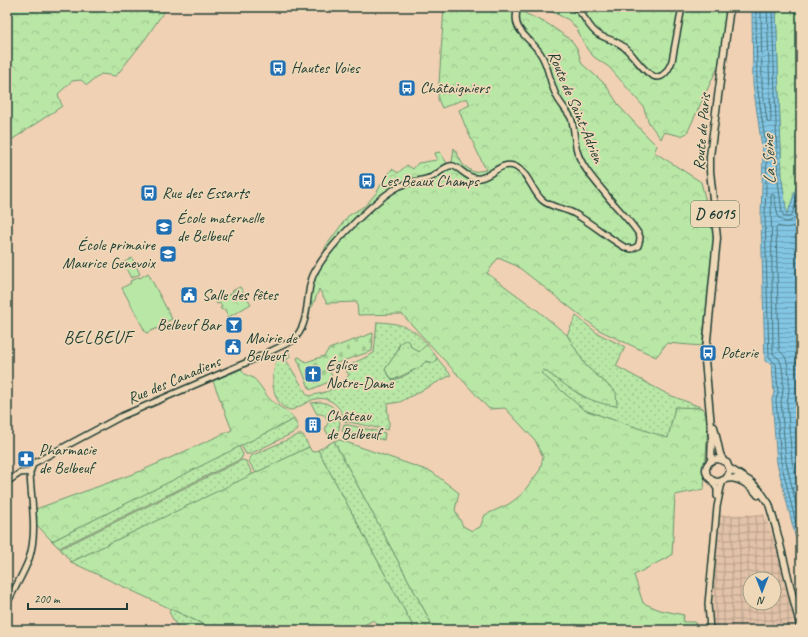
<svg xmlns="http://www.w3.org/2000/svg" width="808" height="637" viewBox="0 0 808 637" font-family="Caveat,sans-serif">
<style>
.industrial{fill:url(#industrial-grid);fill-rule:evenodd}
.grass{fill:url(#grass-dots);stroke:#6c926d}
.forest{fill:url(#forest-crowns);stroke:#6c926d}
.cemetery{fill:url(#cemetery-stones);stroke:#6c926d}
.garden{fill:#b9e7a6;stroke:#6c926d}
.water{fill:url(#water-rules);stroke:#5b8f9e}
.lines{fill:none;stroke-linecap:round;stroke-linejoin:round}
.shore{stroke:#47747a;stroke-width:1}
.secondary-casing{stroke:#1f3d34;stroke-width:8}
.primary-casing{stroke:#1f3d34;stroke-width:9}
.secondary{stroke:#eed8b7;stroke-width:5}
.primary{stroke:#eed8b7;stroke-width:6}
.labels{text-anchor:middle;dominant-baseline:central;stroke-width:3.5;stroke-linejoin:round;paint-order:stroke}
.shield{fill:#eed8b7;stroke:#5d6c5b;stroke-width:1}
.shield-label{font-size:15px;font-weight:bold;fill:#1f3d34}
.poi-label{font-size:16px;fill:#1f3d34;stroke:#eed8b7;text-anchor:start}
.street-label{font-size:16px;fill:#1f3d34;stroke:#eed8b7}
.water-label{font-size:17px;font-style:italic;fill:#294b46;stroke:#eed8b7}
.quarter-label{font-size:18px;letter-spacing:1px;fill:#1f3d34;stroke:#eed8b7}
</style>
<defs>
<pattern id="industrial-grid" width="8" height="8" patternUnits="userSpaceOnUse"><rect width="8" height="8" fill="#e2c2a8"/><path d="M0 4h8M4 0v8" fill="none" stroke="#b79f8a"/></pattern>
<pattern id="grass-dots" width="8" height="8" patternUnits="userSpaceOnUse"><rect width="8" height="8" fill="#b9e7a6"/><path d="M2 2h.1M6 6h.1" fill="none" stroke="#9fc790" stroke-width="1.8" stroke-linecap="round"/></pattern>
<pattern id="forest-crowns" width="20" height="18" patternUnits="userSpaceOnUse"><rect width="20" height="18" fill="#b9e7a6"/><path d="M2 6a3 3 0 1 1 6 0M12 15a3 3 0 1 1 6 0" fill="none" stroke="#9fc790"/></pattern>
<pattern id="cemetery-stones" width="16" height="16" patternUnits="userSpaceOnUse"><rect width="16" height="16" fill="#b9e7a6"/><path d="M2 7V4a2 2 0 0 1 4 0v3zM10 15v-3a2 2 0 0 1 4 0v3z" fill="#9fc790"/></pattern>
<pattern id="water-rules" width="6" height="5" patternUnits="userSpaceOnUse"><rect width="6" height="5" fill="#83c6e4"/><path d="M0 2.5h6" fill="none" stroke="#6ba2ba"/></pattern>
</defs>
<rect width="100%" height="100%" fill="#f0d1b3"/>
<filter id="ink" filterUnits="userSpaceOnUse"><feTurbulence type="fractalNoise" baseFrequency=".025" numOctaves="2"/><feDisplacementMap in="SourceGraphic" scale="8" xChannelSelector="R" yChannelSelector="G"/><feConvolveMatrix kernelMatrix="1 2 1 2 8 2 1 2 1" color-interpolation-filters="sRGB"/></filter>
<g filter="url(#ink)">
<!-- industrial -->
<path class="industrial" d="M 764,514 L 783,566 L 791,595 L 793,630 L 713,630 L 713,601 L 720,515 ZM 750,579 L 774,579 L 774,603 L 750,603 Z"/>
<!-- grass -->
<path class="grass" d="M 576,316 L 597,333 L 625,347 L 616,366 L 667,394 L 703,408 L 675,408 L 668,439 L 584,410 L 541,373 L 544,370 L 585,398 L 616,392 L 586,366 L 567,335 Z
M 377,322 C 399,323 412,326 427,344 L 419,352 L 410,346 L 398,346 L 397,352 L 386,368 L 385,370 L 392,380 C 400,380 420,367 426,361 L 432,363 L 435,362 L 437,358 L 451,375 L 400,402 L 387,404 L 389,424 L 388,430 L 344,421 C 342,406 328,394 312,400 C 305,403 299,407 292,410 C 278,409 272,391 273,378 C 273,371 276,363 277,356 L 289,352 L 290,357 L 286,360 L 308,396 C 329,392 335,390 349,375 L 344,368 L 374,353 Z
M 320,402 C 340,404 347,427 331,440 L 325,429 L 328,423 C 327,416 323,413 317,414 L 311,403 Z
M 294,419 L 298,427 L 297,431 L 250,454 L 246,454 L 241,445 Z
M 344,424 L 385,433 L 384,440 L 342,431 Z
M 298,435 L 303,435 L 309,447 L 256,473 L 249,462 L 251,456 Z
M 334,441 L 435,630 L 415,630 L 318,450 Z
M 239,446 L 243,455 L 241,459 L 59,548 L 52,541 Z
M 242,460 L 246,461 L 253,475 L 71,562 L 60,549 Z
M 171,609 L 205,625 L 209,630 L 179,630 L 169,612 Z"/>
<!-- forest -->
<path class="forest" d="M 7,7 L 167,7 L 146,38 L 116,76 L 101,74 L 87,85 L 81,80 L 72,81 L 58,94 L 62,106 L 7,143 Z
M 444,7 L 521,7 L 520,11 L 548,24 L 571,40 L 577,48 L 582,64 L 605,84 L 620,107 L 643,132 L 657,146 L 654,152 L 701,182 L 715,238 L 702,346 L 667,343 L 656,357 L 599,330 L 517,266 L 498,258 L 487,273 L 537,310 L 567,335 L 586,366 L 616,392 L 617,406 C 586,403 569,387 544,370 L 541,373 L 584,410 L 668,438 L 675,407 L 703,408 L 708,422 L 704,489 L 675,495 L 672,555 L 634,575 L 643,603 L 660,610 L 684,615 L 683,622 L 695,622 L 695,630 L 435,630 L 334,441 L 340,440 L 432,472 L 459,493 L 455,510 L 463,526 L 472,531 L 480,527 L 485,515 L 509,504 L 521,495 L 540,470 L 543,457 L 535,440 L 505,408 L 489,409 L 402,314 L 358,315 L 357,302 L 327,303 L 319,289 L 313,305 L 312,307 L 309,307 L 315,275 L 328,256 L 324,251 L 326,246 L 348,216 L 366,205 L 377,192 L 383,181 L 392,169 L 398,173 L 407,165 L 413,169 L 418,163 L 437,160 L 435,153 L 440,152 L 448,165 L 452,163 L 454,148 L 463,165 L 473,172 L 486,170 L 466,128 L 459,110 L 470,105 L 467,98 L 442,108 L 438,99 Z
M 535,7 L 729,7 L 722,58 L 687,133 L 681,136 L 664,132 L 661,139 L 649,123 L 643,106 L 609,67 L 594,57 L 587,49 L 577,29 L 569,20 L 546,9 Z
M 776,7 L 801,7 L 801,168 L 799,180 L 787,216 L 782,181 Z
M 240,287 L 251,304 L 227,318 L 228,315 L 224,309 L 222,310 L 220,308 L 222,307 L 220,303 L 217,304 L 215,299 L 223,295 L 225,297 L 233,292 L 232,291 Z
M 405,340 L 410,342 L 410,346 L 419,352 L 427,344 L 437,358 L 434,363 L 426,361 L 420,367 L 393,380 L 385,370 L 386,368 L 397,352 L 400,343 Z
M 241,369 C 245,376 246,374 253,378 C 261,384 265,396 273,402 C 280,408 290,411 294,419 L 52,541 L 36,524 L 36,509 L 141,471 L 232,430 L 213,381 Z
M 309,447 L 312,452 L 318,450 L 415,630 L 383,630 L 374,620 L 354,630 L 209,630 L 205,625 L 71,562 Z"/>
<!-- cemetery -->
<path class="cemetery" d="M 373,333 L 372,351 L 328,366 L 333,380 L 310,390 L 297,358 L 299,357 L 306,362 L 324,356 L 329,349 Z"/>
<!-- garden -->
<path class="garden" d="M 132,258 L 140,274 L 131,278 L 123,263 Z
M 148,273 L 172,319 L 164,323 L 165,325 L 146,333 L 122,288 L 131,283 L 130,281 L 139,277 L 140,278 Z"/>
<!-- water -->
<path class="water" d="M 750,7 L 776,7 L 782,181 L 787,215 L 799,180 L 801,168 L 801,559 L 777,463 L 772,399 L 774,393 L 772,364 L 765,361 L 761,216 L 763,155 L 753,84 L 752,12 Z"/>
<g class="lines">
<!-- shore -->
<path class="shore" d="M 754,7 L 756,12 L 757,84 L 767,155 L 765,216 L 769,357 L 776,364 L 778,393 L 776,400 L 781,462 L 801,544
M 759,7 L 761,12 L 762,84 L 767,121 L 769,123 L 771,121 L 767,7
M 772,7 L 778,181 L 782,213 L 785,217 L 789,217 L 792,215 L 801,188
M 801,203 C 798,212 797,222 785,222 L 778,217 L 774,195 L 772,194 L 771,196 L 773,354 C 776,356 779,358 780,361 C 784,368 784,393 781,401 L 786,462 L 801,524
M 801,220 C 795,228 787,229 778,226 L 776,228 L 779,350 C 781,352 784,355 785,357 C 790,366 790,393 787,402 L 792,461 L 801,501"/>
<!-- secondary casing -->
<g class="secondary-casing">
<path id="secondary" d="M 574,7 C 585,14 588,28 598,34 C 607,40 617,40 625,48 C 639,59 657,99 672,61 L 682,7
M 712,481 L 717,489 L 717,496
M 7,482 L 20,473 L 30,472
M 7,604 C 14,589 23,575 29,559 C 38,532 31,501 30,473 L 32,467 L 34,463 L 122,416 L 250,361 L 292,341 C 314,322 302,290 317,268 C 331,244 376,198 400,186 C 411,181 422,181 432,177 C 438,174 444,167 450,166 C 459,164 465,180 480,178 C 492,176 502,160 516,167 C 529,174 532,191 542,200 C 551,208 565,208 575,214 C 593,224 608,238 626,248 L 632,249 L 638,246 C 639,243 640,241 640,237 C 638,229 614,205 608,197 C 597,183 582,168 577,151 C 574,141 575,129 571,118 C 567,110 560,104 556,95 C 549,81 549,66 540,53 C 529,36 510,31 518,7
M 710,630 L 708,604 L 713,551 L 717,507 L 721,487 L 723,481"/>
</g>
<!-- primary casing -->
<g class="primary-casing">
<path id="primary" d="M 714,427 L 720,454 L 723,460
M 711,460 L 712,437 L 705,360 L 717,238 L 710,171 L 710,156 L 730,7
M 729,468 L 751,482 L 760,491 L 769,504 L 776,528 L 801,630
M 726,479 L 730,471 L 727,463 L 719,459 C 703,459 701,478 717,482 C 721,482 722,480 726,479 C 737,475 752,487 758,495"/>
</g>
<!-- secondary -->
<use href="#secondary" class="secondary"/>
<!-- primary -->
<use href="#primary" class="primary"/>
</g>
</g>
<!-- icons -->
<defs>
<g id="bus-square" transform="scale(0.9)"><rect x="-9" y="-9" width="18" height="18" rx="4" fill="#1f6fb2" stroke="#eed8b7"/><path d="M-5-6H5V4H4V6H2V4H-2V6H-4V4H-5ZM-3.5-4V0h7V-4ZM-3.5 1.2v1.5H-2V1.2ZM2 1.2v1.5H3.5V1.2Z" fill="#fff"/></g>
<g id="school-square" transform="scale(0.9)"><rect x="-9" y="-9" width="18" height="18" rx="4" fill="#1f6fb2" stroke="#eed8b7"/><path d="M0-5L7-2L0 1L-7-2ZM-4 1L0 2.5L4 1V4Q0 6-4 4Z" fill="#fff"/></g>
<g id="civic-square" transform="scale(0.9)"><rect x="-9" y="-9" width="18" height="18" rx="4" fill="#1f6fb2" stroke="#eed8b7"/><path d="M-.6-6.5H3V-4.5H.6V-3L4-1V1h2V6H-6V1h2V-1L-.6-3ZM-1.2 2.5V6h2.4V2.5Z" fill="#fff"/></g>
<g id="bar-square" transform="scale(0.9)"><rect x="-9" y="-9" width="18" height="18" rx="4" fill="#1f6fb2" stroke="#eed8b7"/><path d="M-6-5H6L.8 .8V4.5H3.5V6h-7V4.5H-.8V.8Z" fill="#fff"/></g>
<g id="church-square" transform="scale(0.9)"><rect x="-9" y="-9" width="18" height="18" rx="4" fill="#1f6fb2" stroke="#eed8b7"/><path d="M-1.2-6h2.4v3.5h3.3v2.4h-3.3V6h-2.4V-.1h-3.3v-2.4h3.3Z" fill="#fff"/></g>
<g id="building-square" transform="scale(0.9)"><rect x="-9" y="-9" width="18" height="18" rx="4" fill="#1f6fb2" stroke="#eed8b7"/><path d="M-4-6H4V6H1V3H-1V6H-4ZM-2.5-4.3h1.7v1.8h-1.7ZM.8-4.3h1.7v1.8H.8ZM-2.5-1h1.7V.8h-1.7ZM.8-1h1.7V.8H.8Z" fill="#fff"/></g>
<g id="pharmacy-square" transform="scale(0.9)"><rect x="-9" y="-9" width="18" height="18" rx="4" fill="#1f6fb2" stroke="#eed8b7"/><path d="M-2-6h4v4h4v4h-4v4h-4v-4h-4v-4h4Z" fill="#fff"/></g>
</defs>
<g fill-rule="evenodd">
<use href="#bus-square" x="278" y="68"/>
<use href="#bus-square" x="407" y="88"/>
<use href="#bus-square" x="367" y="181"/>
<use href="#bus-square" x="149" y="193"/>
<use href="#school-square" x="164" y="227"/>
<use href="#school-square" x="168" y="254"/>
<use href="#civic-square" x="189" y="295"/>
<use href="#bar-square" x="234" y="325"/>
<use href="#civic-square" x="233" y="347"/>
<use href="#bus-square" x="708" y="353"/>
<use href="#church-square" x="313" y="374"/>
<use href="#building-square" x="313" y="425"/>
<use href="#pharmacy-square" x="26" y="459"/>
</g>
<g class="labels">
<!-- shield labels -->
<rect class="shield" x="691" y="201" width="48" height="26" rx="3"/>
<g class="shield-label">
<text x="715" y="214">D 6015</text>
</g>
<!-- poi labels -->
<g class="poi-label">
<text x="291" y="68">Hautes Voies</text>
<text x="420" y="88">Châtaigniers</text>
<text x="380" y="181">Les Beaux Champs</text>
<text x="162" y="193">Rue des Essarts</text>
<text x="177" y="218">École maternelle<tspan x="177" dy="18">de Belbeuf</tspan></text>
<text x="155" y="245" text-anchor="end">École primaire<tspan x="155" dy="18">Maurice Genevoix</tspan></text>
<text x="202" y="295">Salle des fêtes</text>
<text x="221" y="325" text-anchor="end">Belbeuf Bar</text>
<text x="246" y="338">Mairie de<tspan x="246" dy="18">Belbeuf</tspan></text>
<text x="721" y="353">Poterie</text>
<text x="326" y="365">Église<tspan x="326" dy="18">Notre-Dame</tspan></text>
<text x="326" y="416">Château<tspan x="326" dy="18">de Belbeuf</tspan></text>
<text x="39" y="450">Pharmacie<tspan x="39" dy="18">de Belbeuf</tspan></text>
</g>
<!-- street labels -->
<g class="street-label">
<text transform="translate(576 107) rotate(67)">Route de Saint-Adrien</text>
<text transform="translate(702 132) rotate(-85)">Route de Paris</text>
<text transform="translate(174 380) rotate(-23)">Rue des Canadiens</text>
</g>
<!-- water labels -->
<g class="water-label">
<text transform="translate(769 160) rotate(-92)">La Seine</text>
</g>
<!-- quarter labels -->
<g class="quarter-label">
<text x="98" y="337">BELBEUF</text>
</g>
</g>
<!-- margin -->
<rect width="808" height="637" fill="none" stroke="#eed8b7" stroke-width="24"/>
<rect x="12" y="12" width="784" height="613" fill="none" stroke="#1f3d34" stroke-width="1.5" filter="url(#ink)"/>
<!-- north arrow -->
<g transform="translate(762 591) rotate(180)"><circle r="19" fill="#eed8b7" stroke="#9b9a83"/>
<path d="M0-3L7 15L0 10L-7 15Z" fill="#1f6fb2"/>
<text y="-6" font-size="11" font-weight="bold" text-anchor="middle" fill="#1f3d34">N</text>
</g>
<!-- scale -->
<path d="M28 603v6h99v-6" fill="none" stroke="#1f3d34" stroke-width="2"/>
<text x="34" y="603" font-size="12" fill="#1f3d34" stroke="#eed8b7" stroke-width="3" paint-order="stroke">200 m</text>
</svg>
